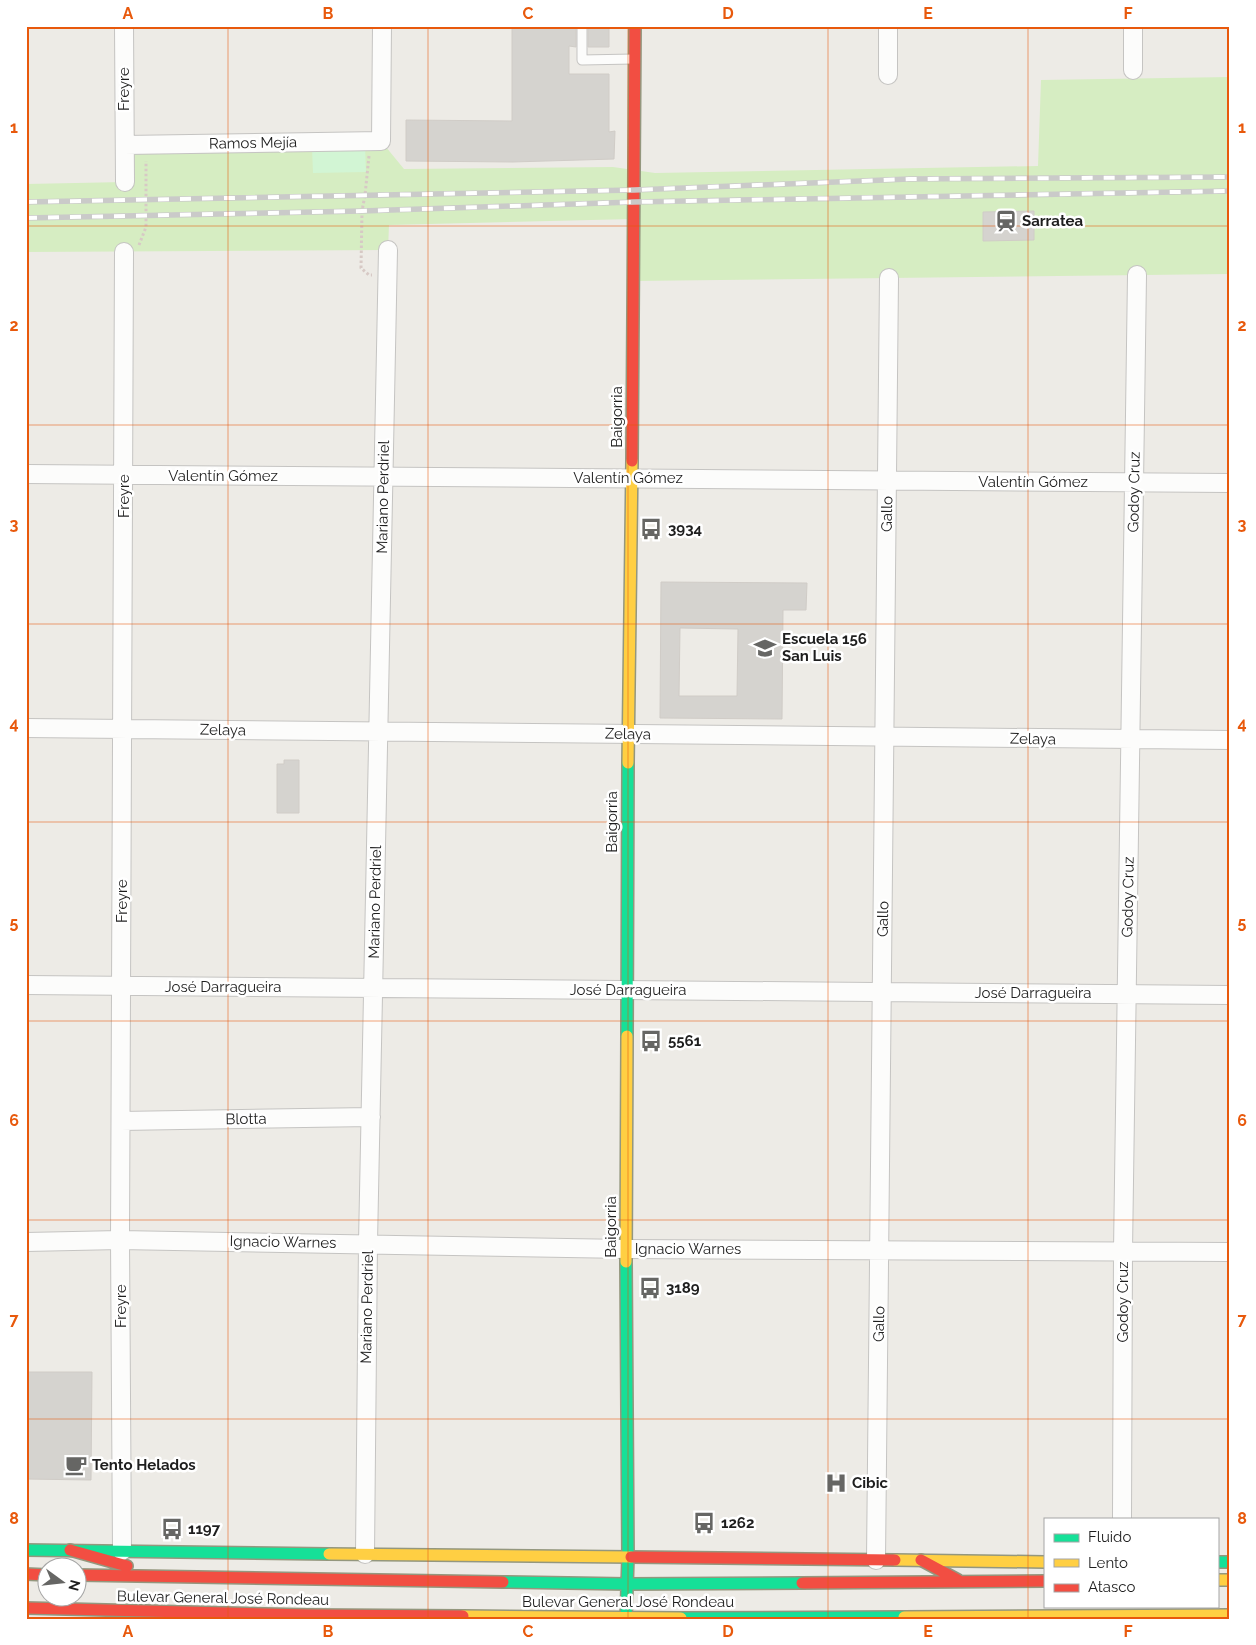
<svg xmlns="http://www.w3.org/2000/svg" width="1256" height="1645" viewBox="0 0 1256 1645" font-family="Raleway,sans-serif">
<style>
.grass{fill:#d6edc2}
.park{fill:#d2f5d4}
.building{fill:#d5d3cf;stroke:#d0ccc7;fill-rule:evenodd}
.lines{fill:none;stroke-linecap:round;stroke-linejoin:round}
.lane-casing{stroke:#c5c4c2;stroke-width:11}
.street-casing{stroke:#c5c4c2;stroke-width:20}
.fast-casing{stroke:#94977e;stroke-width:14}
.slow-casing{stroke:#94977e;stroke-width:14}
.jam-casing{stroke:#94977e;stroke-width:14}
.path{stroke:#d7c9c5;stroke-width:3;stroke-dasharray:2.5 2.5;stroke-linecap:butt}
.lane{stroke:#fcfcfb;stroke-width:9}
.street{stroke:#fcfcfb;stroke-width:18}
.fast{stroke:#16e098;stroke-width:11}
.slow{stroke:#ffcf43;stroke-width:11}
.jam{stroke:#f24e42;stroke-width:11}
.rail-casing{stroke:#cacac9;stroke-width:5.5}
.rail{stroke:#fff;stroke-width:4;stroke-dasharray:11;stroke-linecap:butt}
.grid{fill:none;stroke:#e8590c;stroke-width:1;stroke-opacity:0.55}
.labels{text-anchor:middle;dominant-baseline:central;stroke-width:5;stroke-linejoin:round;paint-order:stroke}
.street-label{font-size:15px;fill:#1e1e1e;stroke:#fff}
.poi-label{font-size:15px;font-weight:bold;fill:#1e1e1e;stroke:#fff;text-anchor:start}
.neatline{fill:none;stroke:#e8590c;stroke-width:2}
.grid-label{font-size:16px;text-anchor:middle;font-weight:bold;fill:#e8590c}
</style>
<rect width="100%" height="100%" fill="#edebe6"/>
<!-- grass -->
<path class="grass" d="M 1230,77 L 1230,274 L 633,281 L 633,219 L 389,225 L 388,250 L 26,252 L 26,184 L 125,182 L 125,145 L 381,141 L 404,169 L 613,167 L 655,173 L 1038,166 L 1041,80 Z"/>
<!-- park -->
<path class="park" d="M 365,146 L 366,172 L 313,173 L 312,148 Z"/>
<!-- building -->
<path class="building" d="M 512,26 L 576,26 L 576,47 L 569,46 L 569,74 L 609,74 L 609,132 L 615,131 L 614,159 L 512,162 L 406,161 L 406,120 L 512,121 Z
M 588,26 L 609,26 L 609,47 L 588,47 Z
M 1034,211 L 1034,240 L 983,241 L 983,212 Z
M 661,582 L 807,583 L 806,610 L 783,610 L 782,719 L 660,718 ZM 680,628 L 738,629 L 737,696 L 679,696 Z
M 284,760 L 299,760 L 299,813 L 277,813 L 277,764 L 284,764 Z
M 26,1372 L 92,1372 L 91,1480 L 26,1479 Z"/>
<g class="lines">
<!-- lane casing -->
<g class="lane-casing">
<path id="lane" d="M 582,26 L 582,60 L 633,59"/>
</g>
<!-- street casing -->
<g class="street-casing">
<path id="street" d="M 124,26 L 125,182
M 888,26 L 888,75
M 1133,26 L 1133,70
M 125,145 L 381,141 L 382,26
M 26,474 L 1230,483
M 26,728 L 1230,740
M 26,985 L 1230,995
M 121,1121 L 371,1117
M 26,1242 L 120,1240 L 626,1249 L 1230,1252
M 1122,1519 L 1123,1251 L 1137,275
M 122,1551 L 120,1240 L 124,252
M 365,1554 L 368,1243 L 388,250
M 876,1560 L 889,278"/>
</g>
<!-- fast casing -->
<g class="fast-casing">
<path id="fast" d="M 627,1036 L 628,763
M 26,1550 L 329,1554
M 1217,1562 L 1230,1562
M 503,1582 L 627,1584 L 802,1583
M 681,1618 L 904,1617
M 626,1619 L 628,1557 L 626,1262"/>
</g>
<!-- slow casing -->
<g class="slow-casing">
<path id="slow" d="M 628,763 L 632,461
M 626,1262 L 627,1036
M 329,1554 L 631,1557
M 895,1560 L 1045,1562
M 1217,1580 L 1230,1580
M 463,1616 L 681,1618
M 904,1617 L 1230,1615"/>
</g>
<!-- jam casing -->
<g class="jam-casing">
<path id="jam" d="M 632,461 L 635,26
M 70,1550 L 127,1566
M 631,1557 L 895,1560
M 921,1560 L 958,1580
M 26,1574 L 48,1575
M 78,1575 L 503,1582
M 802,1583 L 1045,1581
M 26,1608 L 308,1615 L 463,1616"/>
</g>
<!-- path -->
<path class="path" d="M 369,156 L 365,195 L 362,211 L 361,268 L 369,275 L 372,275
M 139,245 L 146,227 L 146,161"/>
<!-- lane -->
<use href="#lane" class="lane"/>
<!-- street -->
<use href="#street" class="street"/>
<!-- fast -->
<use href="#fast" class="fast"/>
<!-- slow -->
<use href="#slow" class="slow"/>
<!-- jam -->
<use href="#jam" class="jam"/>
<!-- rail casing -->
<g class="rail-casing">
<path id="rail" d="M 26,202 L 634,190 L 909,179 L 1230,177
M 26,218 L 362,211 L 634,202 L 1230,191"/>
</g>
<!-- rail -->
<use href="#rail" class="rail"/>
</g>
<!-- grid -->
<path class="grid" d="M 228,26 L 228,1619M 428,26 L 428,1619M 628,26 L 628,1619M 828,26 L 828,1619M 1028,26 L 1028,1619M 26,226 L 1230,226M 26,425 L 1230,425M 26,624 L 1230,624M 26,822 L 1230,822M 26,1021 L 1230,1021M 26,1220 L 1230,1220M 26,1419 L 1230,1419"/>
<!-- icons -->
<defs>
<g id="station-bare" transform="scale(1.725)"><path d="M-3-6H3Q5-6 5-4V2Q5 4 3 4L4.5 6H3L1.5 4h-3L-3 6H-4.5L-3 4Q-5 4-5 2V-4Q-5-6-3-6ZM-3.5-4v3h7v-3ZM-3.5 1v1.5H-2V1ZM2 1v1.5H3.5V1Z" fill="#666664" stroke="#fff" stroke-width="2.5" paint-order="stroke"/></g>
<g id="bus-bare" transform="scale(1.725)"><path d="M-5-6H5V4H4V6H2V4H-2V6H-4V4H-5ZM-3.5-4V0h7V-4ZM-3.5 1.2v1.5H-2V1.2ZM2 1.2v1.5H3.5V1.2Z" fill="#666664" stroke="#fff" stroke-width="2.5" paint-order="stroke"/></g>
<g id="school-bare" transform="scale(1.725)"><path d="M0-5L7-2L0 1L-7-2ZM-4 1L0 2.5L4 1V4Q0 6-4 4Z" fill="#666664" stroke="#fff" stroke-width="2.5" paint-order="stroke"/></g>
<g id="cafe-bare" transform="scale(1.725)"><path d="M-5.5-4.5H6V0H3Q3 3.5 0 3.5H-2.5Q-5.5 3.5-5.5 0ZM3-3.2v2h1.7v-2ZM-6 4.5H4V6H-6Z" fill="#666664" stroke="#fff" stroke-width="2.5" paint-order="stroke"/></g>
<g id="hospital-bare" transform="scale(1.725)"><path d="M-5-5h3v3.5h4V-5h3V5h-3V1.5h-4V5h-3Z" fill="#666664" stroke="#fff" stroke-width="2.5" paint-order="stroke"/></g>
</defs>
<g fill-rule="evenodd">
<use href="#station-bare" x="1006" y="221"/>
<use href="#bus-bare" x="651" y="529"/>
<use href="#school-bare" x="765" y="648"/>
<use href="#bus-bare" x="651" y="1041"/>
<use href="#bus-bare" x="650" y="1288"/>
<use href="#cafe-bare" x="76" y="1465"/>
<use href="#hospital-bare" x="836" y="1483"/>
<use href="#bus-bare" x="704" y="1523"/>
<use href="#bus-bare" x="172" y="1529"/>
</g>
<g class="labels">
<!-- street labels -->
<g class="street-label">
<text transform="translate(124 89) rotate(-90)">Freyre</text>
<text transform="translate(253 143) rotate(-1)">Ramos Mejía</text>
<text transform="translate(617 417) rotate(-90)">Baigorria</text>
<text x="223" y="476">Valentín Gómez</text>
<text x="628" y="478">Valentín Gómez</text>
<text x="1033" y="482">Valentín Gómez</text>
<text transform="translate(1134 492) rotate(-89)">Godoy Cruz</text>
<text transform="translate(124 496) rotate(-90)">Freyre</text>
<text transform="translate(383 497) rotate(-89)">Mariano Perdriel</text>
<text transform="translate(887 514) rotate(-89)">Gallo</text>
<text transform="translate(223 730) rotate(1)">Zelaya</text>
<text transform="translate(628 734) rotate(1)">Zelaya</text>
<text transform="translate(1033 739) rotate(1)">Zelaya</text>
<text transform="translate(612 822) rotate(-90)">Baigorria</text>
<text transform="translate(1128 897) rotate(-89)">Godoy Cruz</text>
<text transform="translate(122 901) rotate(-90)">Freyre</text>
<text transform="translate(375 902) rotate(-89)">Mariano Perdriel</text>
<text transform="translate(883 919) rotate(-89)">Gallo</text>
<text x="223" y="987">José Darragueira</text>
<text x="628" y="990">José Darragueira</text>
<text x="1033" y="993">José Darragueira</text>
<text transform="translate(246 1119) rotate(-1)">Blotta</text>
<text transform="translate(611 1227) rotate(-90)">Baigorria</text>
<text transform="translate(283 1242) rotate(1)">Ignacio Warnes</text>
<text x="688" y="1249">Ignacio Warnes</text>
<text transform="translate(1123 1302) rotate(-90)">Godoy Cruz</text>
<text transform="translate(121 1306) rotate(-90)">Freyre</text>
<text transform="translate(367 1307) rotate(-89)">Mariano Perdriel</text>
<text transform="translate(879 1324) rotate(-89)">Gallo</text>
<text transform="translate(223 1598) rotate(1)">Bulevar General José Rondeau</text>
<text x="628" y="1602">Bulevar General José Rondeau</text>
</g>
<!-- poi labels -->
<g class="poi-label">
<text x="1022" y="221">Sarratea</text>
<text x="668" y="529">3934</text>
<text x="782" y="639">Escuela 156<tspan x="782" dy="17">San Luis</tspan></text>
<text x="668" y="1041">5561</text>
<text x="666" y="1288">3189</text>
<text x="92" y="1465">Tento Helados</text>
<text x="852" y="1483">Cibic</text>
<text x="721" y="1523">1262</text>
<text x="188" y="1529">1197</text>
</g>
</g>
<!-- border -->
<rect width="1256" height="1645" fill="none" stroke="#ffffff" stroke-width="55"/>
<!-- legend -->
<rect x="1044" y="1518" width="175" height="90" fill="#ffffff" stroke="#a5a5a5"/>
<rect x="1054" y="1534" width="25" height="8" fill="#16e098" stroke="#a5a5a5"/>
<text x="1088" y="1542" font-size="15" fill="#1e1e1e">Fluido</text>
<rect x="1054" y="1559" width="25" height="8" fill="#ffcf43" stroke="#a5a5a5"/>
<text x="1088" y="1568" font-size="15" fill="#1e1e1e">Lento</text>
<rect x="1054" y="1584" width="25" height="8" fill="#f24e42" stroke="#a5a5a5"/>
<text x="1088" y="1592" font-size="15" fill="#1e1e1e">Atasco</text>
<!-- north arrow -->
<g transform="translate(62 1582) rotate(105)"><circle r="24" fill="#ffffff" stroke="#a5a5a5"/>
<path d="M0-4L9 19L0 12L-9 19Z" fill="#666664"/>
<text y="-8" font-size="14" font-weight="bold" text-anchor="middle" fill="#1e1e1e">N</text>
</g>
<rect x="28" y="28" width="1200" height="1590" class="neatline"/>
<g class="grid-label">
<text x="128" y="19">A</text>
<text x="328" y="19">B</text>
<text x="528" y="19">C</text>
<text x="728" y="19">D</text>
<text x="928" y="19">E</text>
<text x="1128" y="19">F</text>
<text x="14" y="133">1</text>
<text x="1242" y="133">1</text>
<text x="14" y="331">2</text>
<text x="1242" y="331">2</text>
<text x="14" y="530">3</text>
<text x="1242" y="530">3</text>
<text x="14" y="729">4</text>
<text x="1242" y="729">4</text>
<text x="14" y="928">5</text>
<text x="1242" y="928">5</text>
<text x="14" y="1126">6</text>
<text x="1242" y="1126">6</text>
<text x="14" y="1325">7</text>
<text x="1242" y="1325">7</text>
<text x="14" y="1524">8</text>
<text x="1242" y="1524">8</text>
<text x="128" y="1637">A</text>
<text x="328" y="1637">B</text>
<text x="528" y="1637">C</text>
<text x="728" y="1637">D</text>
<text x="928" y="1637">E</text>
<text x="1128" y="1637">F</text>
</g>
</svg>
